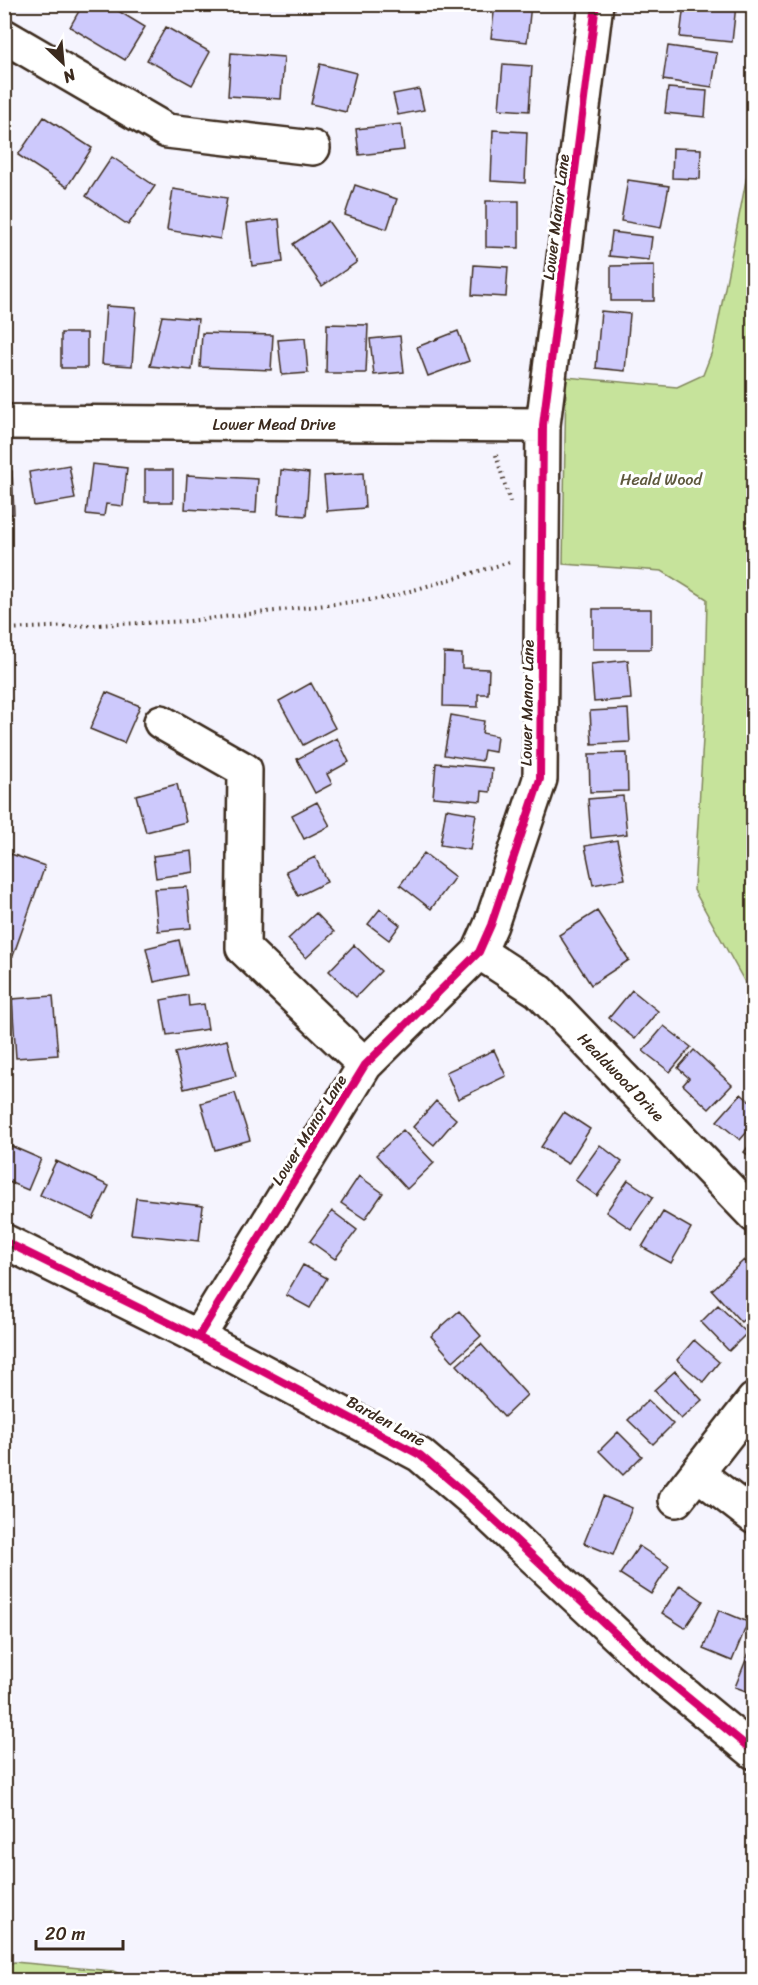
<svg xmlns="http://www.w3.org/2000/svg" width="758" height="1985" viewBox="0 0 758 1985" font-family="Sriracha,sans-serif">
<style>
.green{fill:#c6e39b;stroke:#80865c;stroke-width:1.5}
.building{fill:#cdc9fc;stroke:#3b2a1e;stroke-width:1.5}
.lines{fill:none;stroke-linecap:round;stroke-linejoin:round}
.minor-casing{stroke:#3b2a1e;stroke-width:38}
.path{stroke:#3b2a1e;stroke-width:4;stroke-dasharray:1.5 4.5;stroke-linecap:butt}
.minor{stroke:#fff;stroke-width:33}
.cycleway-casing{stroke:#fff;stroke-width:11}
.cycleway{stroke:#d6006c;stroke-width:8}
.labels{text-anchor:middle;dominant-baseline:central;stroke-width:6;stroke-linejoin:round;paint-order:stroke}
.street-label{font-size:16px;fill:#3b2a1e;stroke:#fff}
.park-label{font-size:16px;fill:#5e583d;stroke:#fff}
</style>
<rect width="100%" height="100%" fill="#f5f4fe"/>
<filter id="ink" filterUnits="userSpaceOnUse"><feTurbulence type="fractalNoise" baseFrequency=".0167" numOctaves="2"/><feDisplacementMap in="SourceGraphic" scale="12" xChannelSelector="R" yChannelSelector="G"/><feConvolveMatrix kernelMatrix="1 2 1 2 8 2 1 2 1" color-interpolation-filters="sRGB"/></filter>
<g filter="url(#ink)">
<!-- green -->
<path class="green" d="M 753,145 L 753,997 L 694,890 L 704,722 L 707,599 L 662,571 L 563,564 L 566,377 L 677,387 L 703,375 L 713,349 Z
M 14,1962 L 113,1971 L 134,1980 L 5,1980 L 5,1966 Z
M 394,1974 L 431,1979 L 476,1974 L 480,1980 L 380,1980 Z"/>
<!-- building -->
<path class="building" d="M 83,4 L 107,4 L 145,27 L 125,60 L 70,27 Z
M 495,4 L 531,4 L 527,42 L 491,38 Z
M 684,4 L 736,5 L 732,42 L 680,37 Z
M 166,27 L 210,52 L 192,85 L 147,60 Z
M 668,46 L 717,53 L 712,87 L 663,80 Z
M 231,53 L 284,57 L 281,99 L 228,96 Z
M 320,64 L 356,73 L 346,112 L 311,104 Z
M 503,64 L 532,66 L 529,111 L 499,109 Z
M 668,88 L 707,91 L 705,117 L 665,113 Z
M 419,89 L 424,110 L 398,115 L 393,94 Z
M 44,117 L 92,148 L 67,187 L 18,155 Z
M 401,124 L 404,150 L 359,155 L 356,129 Z
M 493,130 L 527,132 L 525,183 L 491,181 Z
M 673,148 L 701,149 L 700,179 L 672,178 Z
M 112,157 L 155,186 L 128,225 L 86,196 Z
M 628,180 L 669,186 L 661,228 L 621,221 Z
M 355,185 L 397,199 L 387,229 L 345,215 Z
M 173,189 L 227,198 L 220,239 L 167,230 Z
M 486,201 L 519,201 L 519,248 L 486,247 Z
M 279,219 L 283,262 L 252,266 L 247,223 Z
M 328,221 L 357,262 L 322,286 L 293,244 Z
M 612,232 L 652,237 L 649,260 L 609,256 Z
M 474,265 L 508,267 L 506,297 L 472,295 Z
M 654,265 L 654,301 L 611,301 L 611,266 Z
M 106,306 L 136,308 L 132,366 L 102,364 Z
M 601,311 L 630,314 L 625,371 L 596,368 Z
M 162,316 L 198,319 L 192,370 L 150,366 Z
M 327,324 L 368,325 L 366,373 L 326,373 Z
M 458,331 L 469,361 L 428,376 L 417,347 Z
M 61,333 L 87,333 L 87,368 L 61,368 Z
M 202,333 L 273,335 L 271,370 L 200,367 Z
M 400,336 L 404,372 L 374,375 L 370,339 Z
M 305,338 L 308,373 L 282,375 L 278,340 Z
M 92,464 L 127,468 L 123,506 L 106,504 L 104,516 L 86,514 Z
M 69,465 L 75,499 L 34,506 L 29,472 Z
M 145,470 L 173,470 L 173,502 L 145,502 Z
M 281,470 L 309,473 L 306,516 L 278,514 Z
M 4,471 L 12,471 L 14,514 L 4,515 Z
M 363,473 L 365,508 L 327,511 L 324,476 Z
M 187,475 L 258,479 L 256,513 L 185,509 Z
M 593,609 L 651,609 L 651,649 L 593,649 Z
M 444,653 L 462,654 L 462,668 L 489,669 L 488,694 L 478,694 L 478,707 L 443,706 Z
M 628,660 L 631,699 L 594,702 L 591,664 Z
M 311,683 L 335,728 L 303,745 L 279,701 Z
M 106,692 L 140,706 L 124,743 L 90,729 Z
M 628,709 L 630,742 L 592,744 L 590,711 Z
M 451,715 L 484,721 L 482,733 L 497,736 L 495,752 L 484,750 L 482,761 L 444,755 Z
M 337,738 L 349,762 L 327,774 L 332,784 L 315,793 L 297,759 Z
M 627,753 L 628,791 L 590,792 L 589,754 Z
M 436,763 L 492,768 L 490,792 L 482,791 L 481,801 L 433,797 Z
M 177,784 L 186,822 L 146,832 L 136,795 Z
M 623,796 L 627,834 L 591,838 L 588,799 Z
M 317,802 L 330,826 L 304,839 L 292,815 Z
M 446,809 L 476,814 L 470,850 L 440,845 Z
M 617,840 L 625,879 L 593,885 L 585,846 Z
M 192,851 L 194,872 L 156,878 L 153,856 Z
M 424,853 L 455,877 L 431,909 L 400,885 Z
M 11,854 L 45,866 L 13,956 L 4,953 L 4,872 Z
M 315,857 L 327,882 L 298,896 L 286,871 Z
M 187,887 L 191,928 L 158,931 L 154,889 Z
M 380,909 L 400,925 L 389,940 L 368,924 Z
M 597,911 L 629,960 L 591,985 L 559,935 Z
M 316,913 L 334,932 L 306,958 L 288,939 Z
M 179,940 L 187,975 L 154,982 L 146,948 Z
M 354,945 L 381,971 L 356,997 L 329,971 Z
M 632,990 L 658,1011 L 635,1039 L 609,1018 Z
M 188,995 L 189,1006 L 204,1004 L 208,1029 L 167,1035 L 161,1000 Z
M 53,996 L 58,1055 L 16,1058 L 12,999 Z
M 664,1026 L 691,1047 L 670,1072 L 643,1051 Z
M 227,1040 L 236,1076 L 184,1089 L 175,1053 Z
M 494,1050 L 506,1076 L 458,1099 L 446,1072 Z
M 694,1050 L 732,1085 L 709,1109 L 683,1085 L 689,1078 L 678,1068 Z
M 235,1093 L 250,1140 L 215,1150 L 201,1103 Z
M 741,1094 L 754,1105 L 754,1124 L 740,1140 L 717,1121 Z
M 436,1101 L 456,1119 L 434,1145 L 413,1127 Z
M 564,1112 L 590,1129 L 568,1164 L 541,1147 Z
M 403,1130 L 434,1163 L 407,1189 L 376,1155 Z
M 754,1139 L 754,1160 L 744,1152 Z
M 4,1143 L 41,1159 L 28,1190 L 4,1180 Z
M 600,1145 L 622,1162 L 597,1196 L 575,1180 Z
M 56,1161 L 109,1186 L 93,1219 L 40,1195 Z
M 359,1176 L 383,1193 L 365,1219 L 341,1203 Z
M 628,1180 L 653,1197 L 631,1229 L 606,1212 Z
M 136,1198 L 203,1206 L 199,1241 L 131,1234 Z
M 332,1211 L 357,1230 L 335,1259 L 310,1241 Z
M 663,1212 L 691,1228 L 671,1263 L 642,1247 Z
M 744,1260 L 754,1270 L 754,1278 L 749,1283 L 754,1288 L 754,1311 L 741,1322 L 712,1290 Z
M 303,1265 L 327,1278 L 310,1308 L 286,1295 Z
M 718,1305 L 747,1333 L 729,1351 L 701,1322 Z
M 459,1311 L 481,1336 L 453,1361 L 431,1336 Z
M 694,1340 L 719,1362 L 703,1382 L 677,1360 Z
M 481,1344 L 527,1395 L 504,1417 L 457,1365 Z
M 675,1371 L 702,1400 L 681,1419 L 654,1390 Z
M 648,1400 L 673,1424 L 653,1444 L 628,1420 Z
M 618,1432 L 642,1456 L 623,1475 L 599,1451 Z
M 603,1496 L 632,1508 L 613,1555 L 584,1543 Z
M 639,1546 L 669,1566 L 651,1594 L 620,1574 Z
M 680,1585 L 703,1601 L 685,1628 L 662,1613 Z
M 719,1610 L 748,1622 L 732,1661 L 703,1649 Z
M 750,1650 L 754,1652 L 754,1694 L 735,1687 Z"/>
<g class="lines">
<!-- minor casing -->
<g class="minor-casing">
<path id="minor" d="M 4,36 L 167,131 L 313,148
M 4,422 L 543,425
M 161,722 L 245,770 L 243,948 L 365,1065
M 479,952 L 539,991 L 754,1215
M 4,1241 L 198,1337 L 420,1455 L 474,1501 L 651,1667 L 754,1752
M 198,1337 L 365,1065 L 479,952 L 491,925 L 540,779 L 543,425 L 596,4
M 697,1473 L 754,1517
M 676,1500 L 754,1400"/>
</g>
<!-- path -->
<path class="path" d="M 496,455 L 510,502
M 4,629 L 189,621 L 386,598 L 510,562"/>
<!-- minor -->
<use href="#minor" class="minor"/>
<!-- cycleway casing -->
<g class="cycleway-casing">
<path id="cycleway" d="M 4,1241 L 198,1337 L 420,1455 L 474,1501 L 651,1667 L 754,1752
M 198,1337 L 365,1065 L 479,952 L 491,925 L 540,779 L 543,425 L 596,4"/>
</g>
<!-- cycleway -->
<use href="#cycleway" class="cycleway"/>
</g>
</g>
<g class="labels">
<!-- street labels -->
<g class="street-label">
<text transform="translate(556 217) rotate(-83)">Lower Manor Lane</text>
<text x="274" y="424">Lower Mead Drive</text>
<text transform="translate(527 703) rotate(-89)">Lower Manor Lane</text>
<text transform="translate(621 1077) rotate(46)">Healdwood Drive</text>
<text transform="translate(309 1130) rotate(-58)">Lower Manor Lane</text>
<text transform="translate(386 1421) rotate(29)">Barden Lane</text>
</g>
<!-- park labels -->
<g class="park-label">
<text x="661" y="479">Heald Wood</text>
</g>
</g>
<!-- margin -->
<rect width="758" height="1985" fill="none" stroke="#fff" stroke-width="24"/>
<rect x="12" y="12" width="734" height="1961" fill="none" stroke="#3b2a1e" stroke-width="2" filter="url(#ink)"/>
<!-- north arrow -->
<g transform="translate(63 63) rotate(154)" stroke="#ffffff" stroke-width="4.5" paint-order="stroke">
<path d="M0-4.5L10 22L0 15L-10 22Z" fill="#3b2a1e"/>
<text y="-9" font-size="16" font-weight="bold" text-anchor="middle" fill="#3b2a1e">N</text>
</g>
<!-- scale -->
<path d="M36 1940v9h87v-9" fill="none" stroke="#3b2a1e" stroke-width="3"/>
<text x="45" y="1940" font-size="18" fill="#3b2a1e" stroke="#ffffff" stroke-width="4.5" paint-order="stroke">20 m</text>
</svg>
